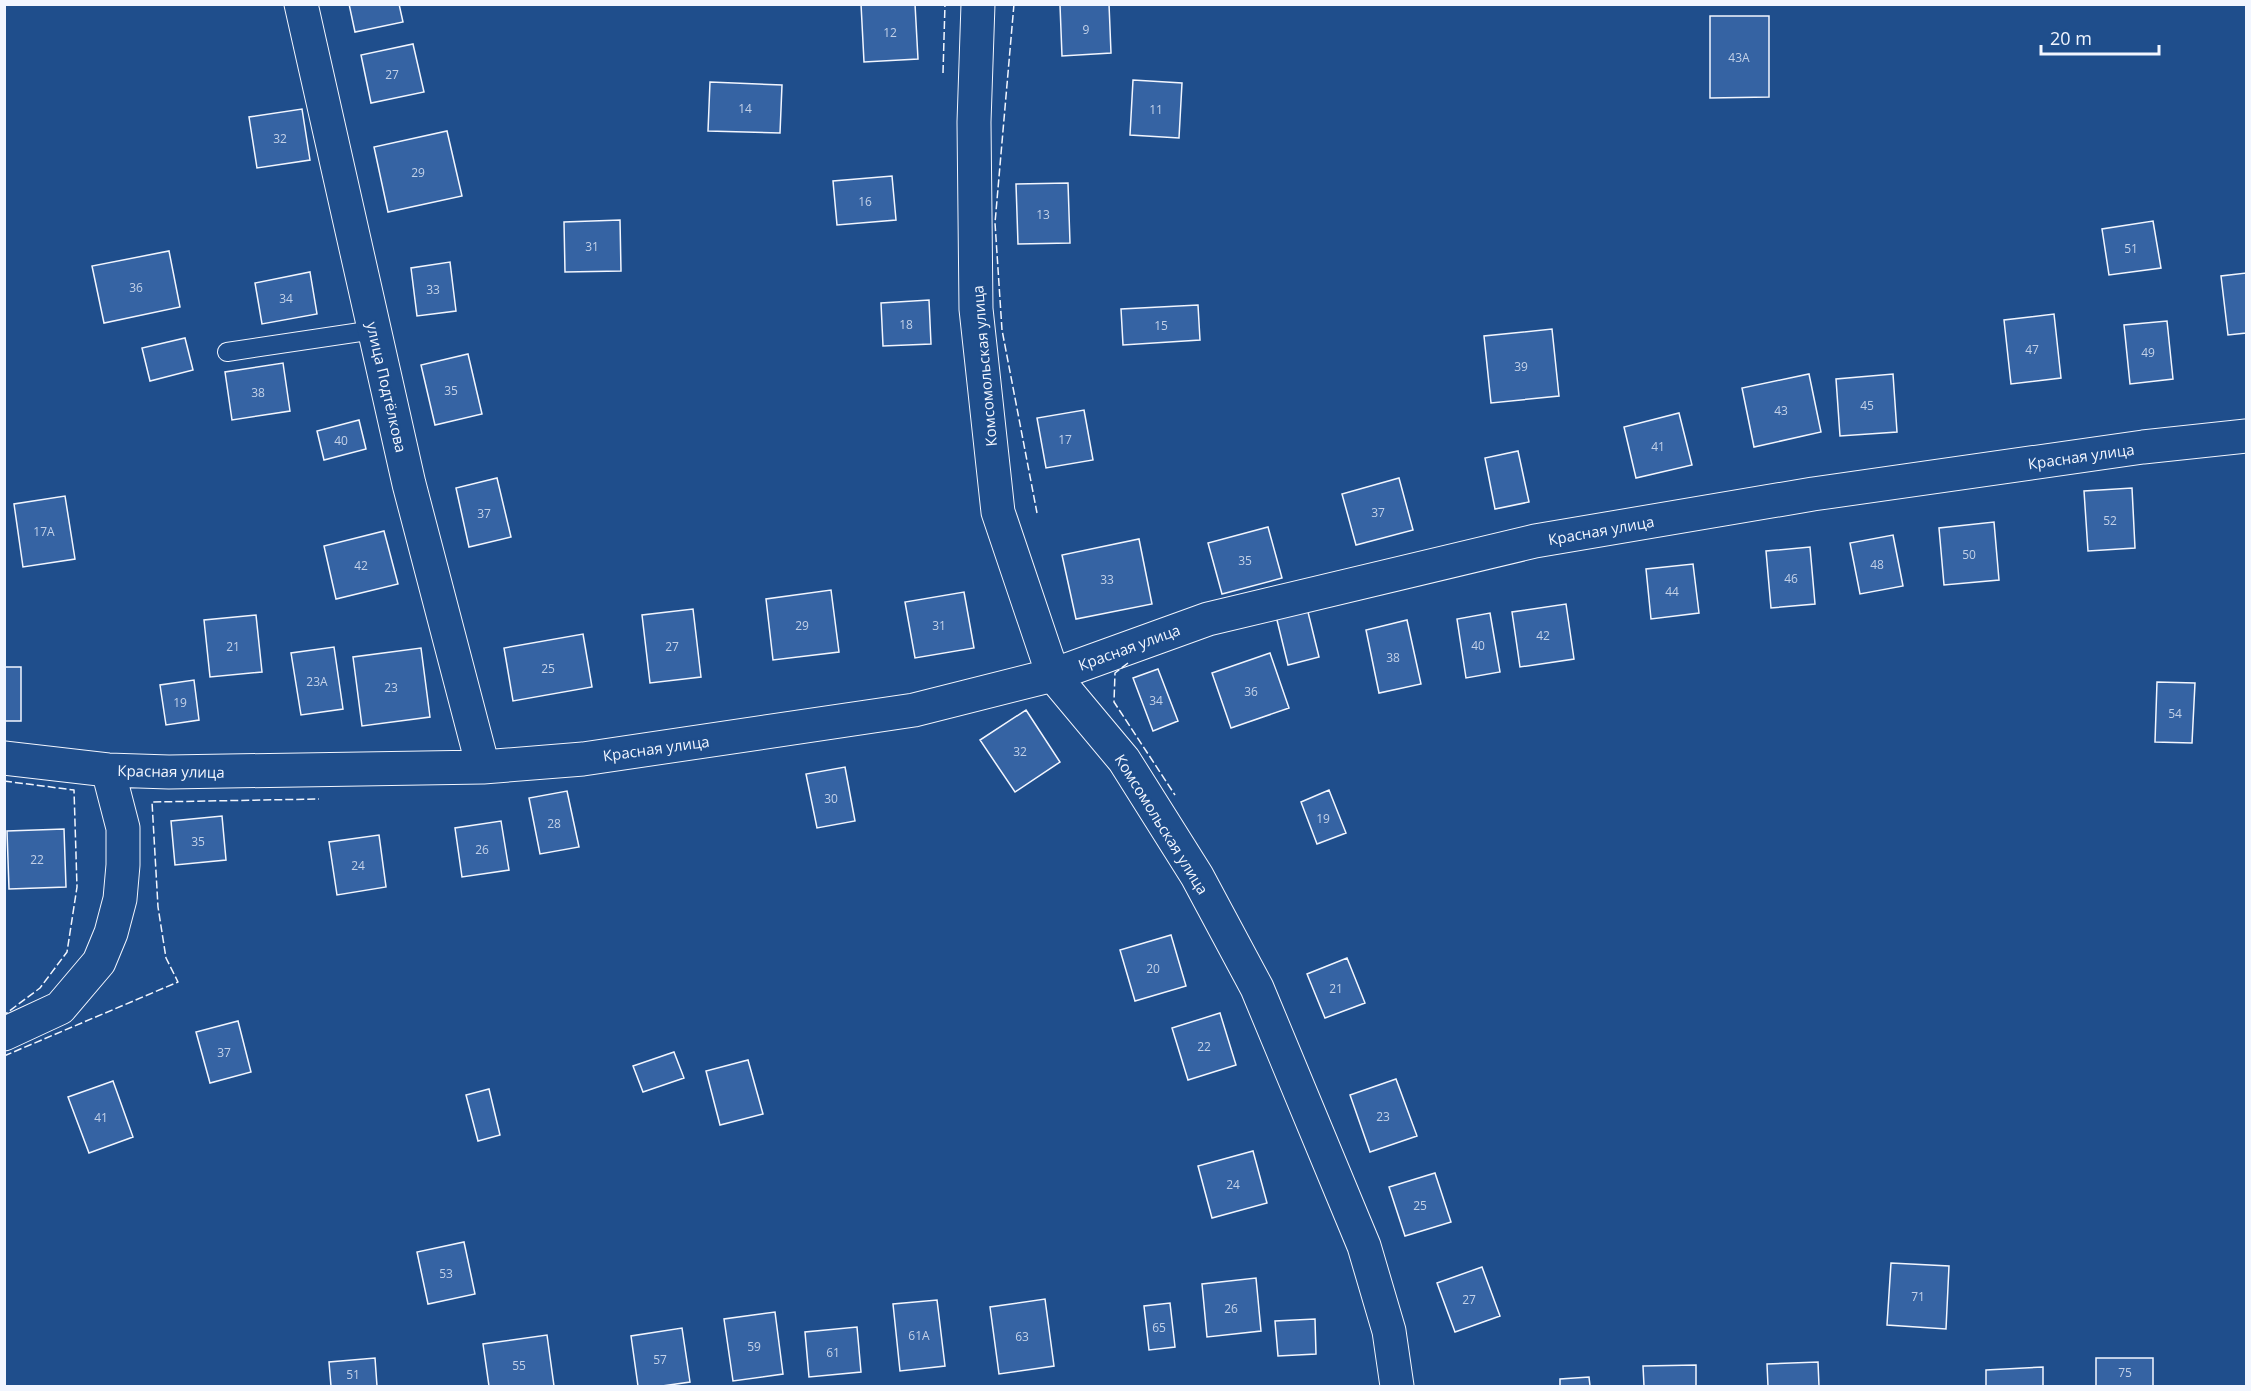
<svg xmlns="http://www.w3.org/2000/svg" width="2251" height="1391" viewBox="0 0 2251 1391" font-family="'Open Sans',sans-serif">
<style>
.building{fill:#3563a3;stroke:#f2f6ff;stroke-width:1.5}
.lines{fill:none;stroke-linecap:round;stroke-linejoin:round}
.service-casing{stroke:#f2f6ff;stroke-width:20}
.minor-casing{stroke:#f2f6ff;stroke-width:35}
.service{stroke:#1f4e8c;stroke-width:18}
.minor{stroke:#1f4e8c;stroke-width:33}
.fence{stroke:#f2f6ff;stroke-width:1.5;stroke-dasharray:8 3;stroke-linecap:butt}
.labels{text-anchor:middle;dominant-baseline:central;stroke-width:4.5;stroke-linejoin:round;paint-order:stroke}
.number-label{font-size:12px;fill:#c3d1e8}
.street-label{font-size:15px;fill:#f2f6ff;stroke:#1f4e8c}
</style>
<rect width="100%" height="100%" fill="#1f4e8c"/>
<!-- building -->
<path class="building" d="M 349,4 L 399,4 L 403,22 L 355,32 Z
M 861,4 L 915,4 L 918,59 L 864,62 Z
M 1109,4 L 1111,53 L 1062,56 L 1060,5 Z
M 1710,16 L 1769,16 L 1769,97 L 1710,98 Z
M 413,44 L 424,92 L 371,103 L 361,55 Z
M 1133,80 L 1182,83 L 1179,138 L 1130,135 Z
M 710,82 L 782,85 L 780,133 L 708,131 Z
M 302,109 L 310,160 L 257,168 L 249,117 Z
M 447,131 L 462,196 L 388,212 L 374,147 Z
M 892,176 L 896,220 L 837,225 L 833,181 Z
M 1068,183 L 1070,243 L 1018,244 L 1016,184 Z
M 620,220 L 621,271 L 565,272 L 564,222 Z
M 2153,221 L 2161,268 L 2109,275 L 2102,229 Z
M 169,251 L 180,307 L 104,323 L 92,266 Z
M 450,262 L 456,311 L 417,316 L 411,268 Z
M 310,272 L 317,314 L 262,324 L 255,283 Z
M 2246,273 L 2246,333 L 2228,335 L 2221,276 Z
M 929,300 L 931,344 L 883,346 L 881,303 Z
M 1198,305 L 1200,340 L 1123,345 L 1121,309 Z
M 2054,314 L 2061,378 L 2011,384 L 2004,320 Z
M 2167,321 L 2173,379 L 2130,384 L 2124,325 Z
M 1552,329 L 1559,396 L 1491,403 L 1484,336 Z
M 185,338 L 193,370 L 150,381 L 142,348 Z
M 468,354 L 482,414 L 435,425 L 421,365 Z
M 283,363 L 290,411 L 232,420 L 225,372 Z
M 1809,374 L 1821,432 L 1754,447 L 1742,388 Z
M 1893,374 L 1897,432 L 1840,436 L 1836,379 Z
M 1084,410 L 1093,460 L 1046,468 L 1037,418 Z
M 1679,413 L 1692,465 L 1636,478 L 1624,427 Z
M 359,420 L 366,449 L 324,460 L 317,431 Z
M 1518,451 L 1529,502 L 1495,509 L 1485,458 Z
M 497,478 L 511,537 L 469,547 L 456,488 Z
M 1399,478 L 1413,530 L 1356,545 L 1342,494 Z
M 2132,488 L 2135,548 L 2088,551 L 2084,491 Z
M 65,496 L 75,559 L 23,567 L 14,504 Z
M 1994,522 L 1999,580 L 1944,585 L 1939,528 Z
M 1268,527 L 1282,578 L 1222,594 L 1208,543 Z
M 384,531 L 398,584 L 336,599 L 324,546 Z
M 1893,535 L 1903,586 L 1860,594 L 1850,543 Z
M 1139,539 L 1152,604 L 1076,619 L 1062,555 Z
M 1810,547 L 1815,604 L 1771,608 L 1766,551 Z
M 1693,564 L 1699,613 L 1651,619 L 1646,569 Z
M 831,590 L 839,652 L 773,660 L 766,599 Z
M 964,592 L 974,648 L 915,658 L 905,602 Z
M 1566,604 L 1574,659 L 1520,667 L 1512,612 Z
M 1307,608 L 1319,657 L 1288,665 L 1276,616 Z
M 693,609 L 701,677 L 650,683 L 642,615 Z
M 1490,613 L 1500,672 L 1466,678 L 1457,619 Z
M 256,615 L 262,672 L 210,677 L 204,620 Z
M 1407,620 L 1421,684 L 1379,693 L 1366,630 Z
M 583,634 L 592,687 L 513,701 L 504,648 Z
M 334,647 L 343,709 L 301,715 L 291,653 Z
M 421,648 L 430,717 L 362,726 L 353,657 Z
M 1270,653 L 1289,708 L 1231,728 L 1212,673 Z
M 4,667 L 21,667 L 21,721 L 4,721 Z
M 1158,669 L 1178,721 L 1153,731 L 1133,678 Z
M 194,680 L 199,720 L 166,725 L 160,685 Z
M 2157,682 L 2195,683 L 2192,743 L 2155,742 Z
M 1026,710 L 1060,762 L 1015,792 L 980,740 Z
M 845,767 L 855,821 L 817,828 L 806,774 Z
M 1329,790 L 1346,833 L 1317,844 L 1301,802 Z
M 567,791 L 579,847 L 540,854 L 529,798 Z
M 222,816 L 226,860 L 175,865 L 171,821 Z
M 501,821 L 509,870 L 462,877 L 455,828 Z
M 64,829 L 66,887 L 9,889 L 7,831 Z
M 379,835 L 386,887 L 337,895 L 329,842 Z
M 1171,935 L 1186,986 L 1135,1001 L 1120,950 Z
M 1347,958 L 1365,1003 L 1325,1018 L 1307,974 Z
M 1220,1013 L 1236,1065 L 1188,1080 L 1172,1028 Z
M 238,1021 L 251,1072 L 210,1083 L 196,1032 Z
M 674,1052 L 684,1078 L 643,1092 L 633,1066 Z
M 748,1060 L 763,1114 L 720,1125 L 706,1071 Z
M 1396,1079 L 1417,1136 L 1370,1152 L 1350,1095 Z
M 113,1081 L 133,1137 L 89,1153 L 68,1097 Z
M 489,1089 L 500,1135 L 478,1141 L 466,1095 Z
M 1253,1151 L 1267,1203 L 1212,1218 L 1198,1166 Z
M 1435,1173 L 1451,1222 L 1405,1236 L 1389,1187 Z
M 464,1242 L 475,1294 L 428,1304 L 417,1252 Z
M 1891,1263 L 1949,1266 L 1946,1329 L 1887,1325 Z
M 1482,1267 L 1500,1316 L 1455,1332 L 1437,1283 Z
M 1256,1278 L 1261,1331 L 1207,1337 L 1202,1284 Z
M 1045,1299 L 1054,1366 L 999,1374 L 990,1307 Z
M 937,1300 L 945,1366 L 900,1371 L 893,1304 Z
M 1170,1303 L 1175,1347 L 1149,1350 L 1144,1306 Z
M 775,1312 L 783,1374 L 733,1381 L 724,1319 Z
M 1315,1319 L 1316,1354 L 1278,1356 L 1275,1321 Z
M 857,1327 L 861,1372 L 809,1377 L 805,1332 Z
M 682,1328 L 690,1382 L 662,1386 L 638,1386 L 631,1336 Z
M 547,1335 L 554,1386 L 489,1386 L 483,1344 Z
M 375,1358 L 377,1386 L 331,1386 L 329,1362 Z
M 2096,1358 L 2153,1358 L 2153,1386 L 2096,1386 Z
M 1818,1362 L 1819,1386 L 1768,1386 L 1767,1364 Z
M 1696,1365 L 1696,1386 L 1644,1386 L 1643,1366 Z
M 2043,1367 L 2043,1386 L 1986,1386 L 1986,1370 Z
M 1589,1377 L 1590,1386 L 1560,1386 L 1560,1379 Z"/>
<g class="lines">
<!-- service casing -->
<g class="service-casing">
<path id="service" d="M 227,352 L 374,330"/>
</g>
<!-- minor casing -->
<g class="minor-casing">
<path id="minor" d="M 301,4 L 409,484 L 483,767
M 978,4 L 974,122 L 976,309 L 998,512 L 1053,675 L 1124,760 L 1197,876 L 1257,988 L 1364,1246 L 1389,1331 L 1397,1386
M 4,758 L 108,770 L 169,772 L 483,767 L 583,759 L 914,710 L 1053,675 L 1208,619 L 1535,541 L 1813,494 L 2143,447 L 2246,436
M 4,1034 L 60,1008 L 99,962 L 111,933 L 120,899 L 123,865 L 123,828 L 108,770"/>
</g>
<!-- service -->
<use href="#service" class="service"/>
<!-- minor -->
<use href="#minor" class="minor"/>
<!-- fence -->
<path class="fence" d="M 1014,4 L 995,223 L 1002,330 L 1037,513
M 943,73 L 945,4
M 1128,663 L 1115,673 L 1114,702 L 1175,795
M 4,781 L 74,790 L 77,887 L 67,952 L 40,988 L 4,1015
M 4,1056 L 178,982 L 166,958 L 158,907 L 152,802 L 319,799"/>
</g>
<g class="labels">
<!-- number labels -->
<g class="number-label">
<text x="1086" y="29">9</text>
<text x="890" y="32">12</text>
<text x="1739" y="57">43А</text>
<text x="392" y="74">27</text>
<text x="745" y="108">14</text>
<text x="1156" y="109">11</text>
<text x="280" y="138">32</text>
<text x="418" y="172">29</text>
<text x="865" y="201">16</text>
<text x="1043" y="214">13</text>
<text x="592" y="246">31</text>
<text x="2131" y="248">51</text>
<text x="136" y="287">36</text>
<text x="433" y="289">33</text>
<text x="286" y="298">34</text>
<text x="906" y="324">18</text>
<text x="1161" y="325">15</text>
<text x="2032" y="349">47</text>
<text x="2148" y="352">49</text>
<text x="1521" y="366">39</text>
<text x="451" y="390">35</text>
<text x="258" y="392">38</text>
<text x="1867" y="405">45</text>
<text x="1781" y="410">43</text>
<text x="1065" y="439">17</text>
<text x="341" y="440">40</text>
<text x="1658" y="446">41</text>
<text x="1378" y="512">37</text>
<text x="484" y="513">37</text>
<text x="2110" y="520">52</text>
<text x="44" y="531">17А</text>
<text x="1969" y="554">50</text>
<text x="1245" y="560">35</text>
<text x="1877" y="564">48</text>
<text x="361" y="565">42</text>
<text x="1791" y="578">46</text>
<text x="1107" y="579">33</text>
<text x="1672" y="591">44</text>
<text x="802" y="625">29</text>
<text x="939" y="625">31</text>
<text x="1543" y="635">42</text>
<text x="1478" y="645">40</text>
<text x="233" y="646">21</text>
<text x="672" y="646">27</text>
<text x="1393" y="657">38</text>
<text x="548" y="668">25</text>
<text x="317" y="681">23А</text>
<text x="391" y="687">23</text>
<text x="1251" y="691">36</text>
<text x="1156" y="700">34</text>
<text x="180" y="702">19</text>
<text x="2175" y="713">54</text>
<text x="1020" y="751">32</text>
<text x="831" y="798">30</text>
<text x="1323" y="818">19</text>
<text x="554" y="823">28</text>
<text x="198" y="841">35</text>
<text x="482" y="849">26</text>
<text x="37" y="859">22</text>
<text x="358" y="865">24</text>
<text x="1153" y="968">20</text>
<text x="1336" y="988">21</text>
<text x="1204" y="1046">22</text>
<text x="224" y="1052">37</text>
<text x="1383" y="1116">23</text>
<text x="101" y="1117">41</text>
<text x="1233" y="1184">24</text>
<text x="1420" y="1205">25</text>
<text x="446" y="1273">53</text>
<text x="1918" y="1296">71</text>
<text x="1469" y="1299">27</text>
<text x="1231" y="1308">26</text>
<text x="1159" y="1327">65</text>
<text x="919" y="1335">61А</text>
<text x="1022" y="1336">63</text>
<text x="754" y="1346">59</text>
<text x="833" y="1352">61</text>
<text x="660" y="1359">57</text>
<text x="519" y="1365">55</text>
<text x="2125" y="1372">75</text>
<text x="353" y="1374">51</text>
</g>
<!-- street labels -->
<g class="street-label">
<text transform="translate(984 366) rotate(-95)">Комсомольская улица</text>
<text transform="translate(387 387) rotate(77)">улица Подтёлкова</text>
<text transform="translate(2081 456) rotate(-8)">Красная улица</text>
<text transform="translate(1601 530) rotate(-10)">Красная улица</text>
<text transform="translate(1129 647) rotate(-20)">Красная улица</text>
<text transform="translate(656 748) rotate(-8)">Красная улица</text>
<text transform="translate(171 771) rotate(1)">Красная улица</text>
<text transform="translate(1162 824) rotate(58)">Комсомольская улица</text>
</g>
</g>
<!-- border -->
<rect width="2251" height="1391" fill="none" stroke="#f2f6ff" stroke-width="12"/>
<!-- scale -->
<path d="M2041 45v9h118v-9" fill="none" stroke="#f2f6ff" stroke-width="3"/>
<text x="2050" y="45" font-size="18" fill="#f2f6ff" stroke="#1f4e8c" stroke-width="4.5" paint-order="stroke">20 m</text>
</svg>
